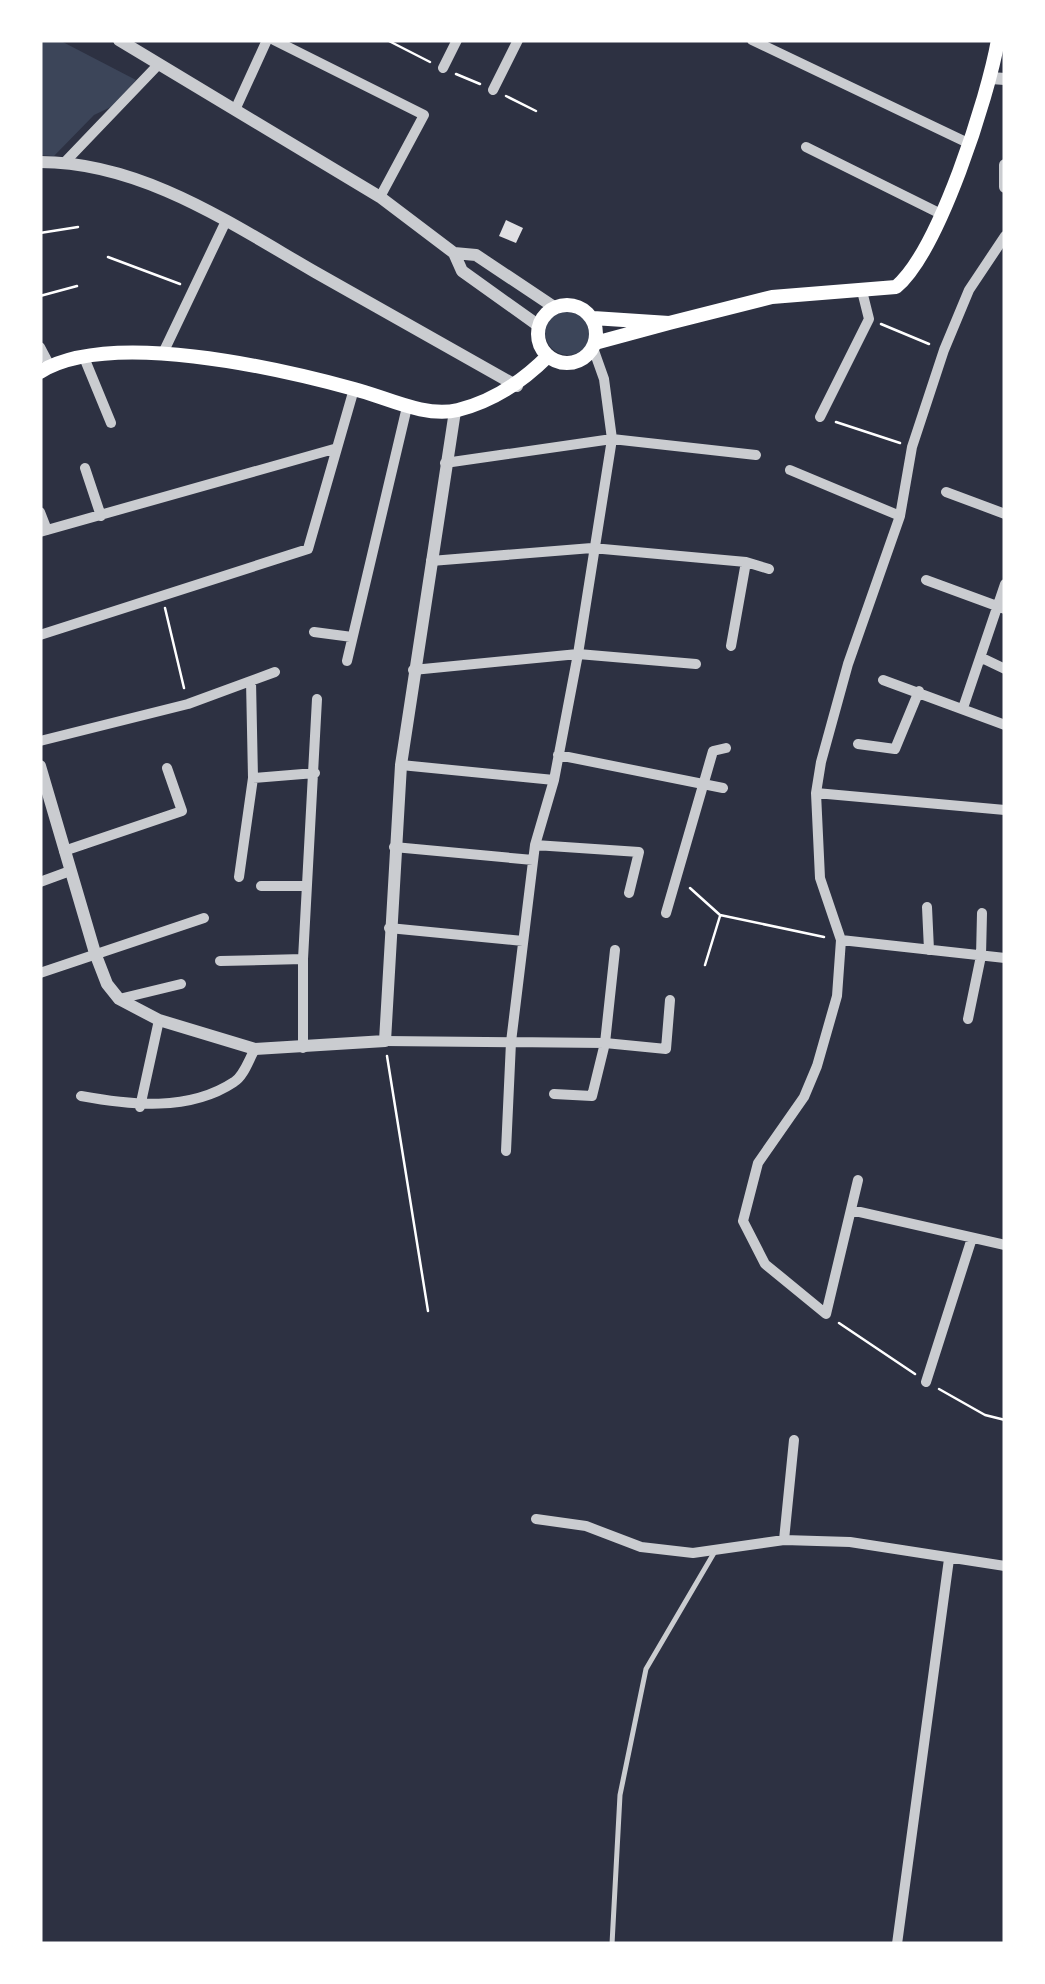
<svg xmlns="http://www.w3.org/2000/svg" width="1045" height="1984" viewBox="0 0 1045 1984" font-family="Ubuntu,sans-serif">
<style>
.green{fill:#3c4559}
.building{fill:#e0e0e3}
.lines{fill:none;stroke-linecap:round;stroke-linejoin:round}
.path{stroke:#fff;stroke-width:2.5}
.service{stroke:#caccd0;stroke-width:5}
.minor{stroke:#caccd0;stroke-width:10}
.tertiary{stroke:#caccd0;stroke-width:12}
.secondary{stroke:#fff;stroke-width:14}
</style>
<rect width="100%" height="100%" fill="#2d3142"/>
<!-- green -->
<path class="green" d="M 40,40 L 59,40 L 136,80 L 115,105 L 94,115 L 54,156 L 40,155 Z
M545 332a23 23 0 1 1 46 0a23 23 0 1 1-46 0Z"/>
<!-- building -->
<path class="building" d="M 506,220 L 523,228 L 516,243 L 499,236 Z"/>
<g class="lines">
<!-- path -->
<path class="path" d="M 387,40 L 430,62
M 456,74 L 480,84
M 506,96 L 536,111
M 40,233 L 78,227
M 108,257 L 180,284
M 40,296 L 77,286
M 881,324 L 929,344
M 836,422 L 900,443
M 165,608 L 184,688
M 690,888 L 720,915 L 824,937
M 705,965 L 720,916
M 387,1056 L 428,1311
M 839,1323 L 915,1374
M 939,1389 L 985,1415 L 1005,1420"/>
<!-- service -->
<path class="service" d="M 612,1944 L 620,1795 L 646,1669 L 714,1553"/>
<!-- minor -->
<path class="minor" d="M 274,40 L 424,115 L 380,197
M 752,40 L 968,143
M 443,68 L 457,40
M 493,90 L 518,40
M 235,110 L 267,40
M 806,147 L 941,214
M 65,162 L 157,66
M 40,347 L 50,366
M 163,353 L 226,221
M 83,355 L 111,423
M 820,417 L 869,319 L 862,291
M 445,463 L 612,439 L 756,455
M 85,468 L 101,516
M 790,470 L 900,516
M 946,492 L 1005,514
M 40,512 L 47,530
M 40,532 L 334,449
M 431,561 L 592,548 L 746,562 L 769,569
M 926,580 L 1005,609
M 314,632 L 352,637
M 40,635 L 308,549 L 354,389
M 731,646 L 746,562
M 982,658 L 1005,669
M 347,661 L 407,407
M 413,670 L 578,654 L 696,664
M 883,680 L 1005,725
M 963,708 L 1005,584
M 40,741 L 188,704 L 275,672
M 858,744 L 895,749 L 919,691
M 558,755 L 723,788
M 401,765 L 554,780
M 253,778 L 315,773
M 816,793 L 1005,810
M 535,845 L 639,852 L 629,893
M 394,847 L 533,860
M 64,851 L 182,811 L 167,768
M 239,877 L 253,778 L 251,681
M 40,882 L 70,871
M 261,886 L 306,886
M 927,907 L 929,950
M 666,913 L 713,751 L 726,748
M 389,928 L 523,941
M 841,940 L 1005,958
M 220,961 L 303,959
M 40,973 L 204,918
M 119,999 L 181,984
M 968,1019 L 981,956 L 982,913
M 385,1041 L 605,1043 L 666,1049 L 670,1000
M 303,1048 L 303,959 L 317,699
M 554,1094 L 592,1096 L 605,1043 L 615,950
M 81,1096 C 130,1105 189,1112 234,1082 C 244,1076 249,1059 255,1049
M 140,1107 L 159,1020
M 506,1151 L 511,1042 L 535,845 L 554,780 L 578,654 L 612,439 L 604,379 L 593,348
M 858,1180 L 826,1314 L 765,1264 L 743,1221 L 758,1163 L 804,1097 L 817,1066 L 837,996 L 841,940 L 820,878 L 816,793 L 821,762 L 848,664 L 900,516 L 912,447 L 944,350 L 969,290 L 1005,236
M 851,1210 L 1005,1245
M 926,1382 L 972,1238
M 536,1519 L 586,1526 L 641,1547 L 693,1553 L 784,1540 L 850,1542 L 1005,1566
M 784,1540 L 794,1440
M 897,1944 L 949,1559"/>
<!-- tertiary -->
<path class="tertiary" d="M 119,40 L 380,197 L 454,253 L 462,271 L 539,326
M 991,78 L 1005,79
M 40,162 C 141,162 230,223 315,272 C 383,310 450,348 517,386
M 1005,165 L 1005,187
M 454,253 L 476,255 L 554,307
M 40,766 L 95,953 L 107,984 L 119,999 L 159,1020 L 255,1049 L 385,1041 L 401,765 L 455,411"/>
<!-- secondary -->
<path class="secondary" d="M538 334a29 29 0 1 1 58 0a29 29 0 1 1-58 0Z
M 593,318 L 669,323 L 595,343
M 669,323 L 772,297 L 896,287 C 939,251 988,97 998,40
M 40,372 C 109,329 277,368 354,389 C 386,397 424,418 458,410 C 494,401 522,382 548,356"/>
</g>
<!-- border -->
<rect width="1045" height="1984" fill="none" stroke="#ffffff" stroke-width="85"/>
</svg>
